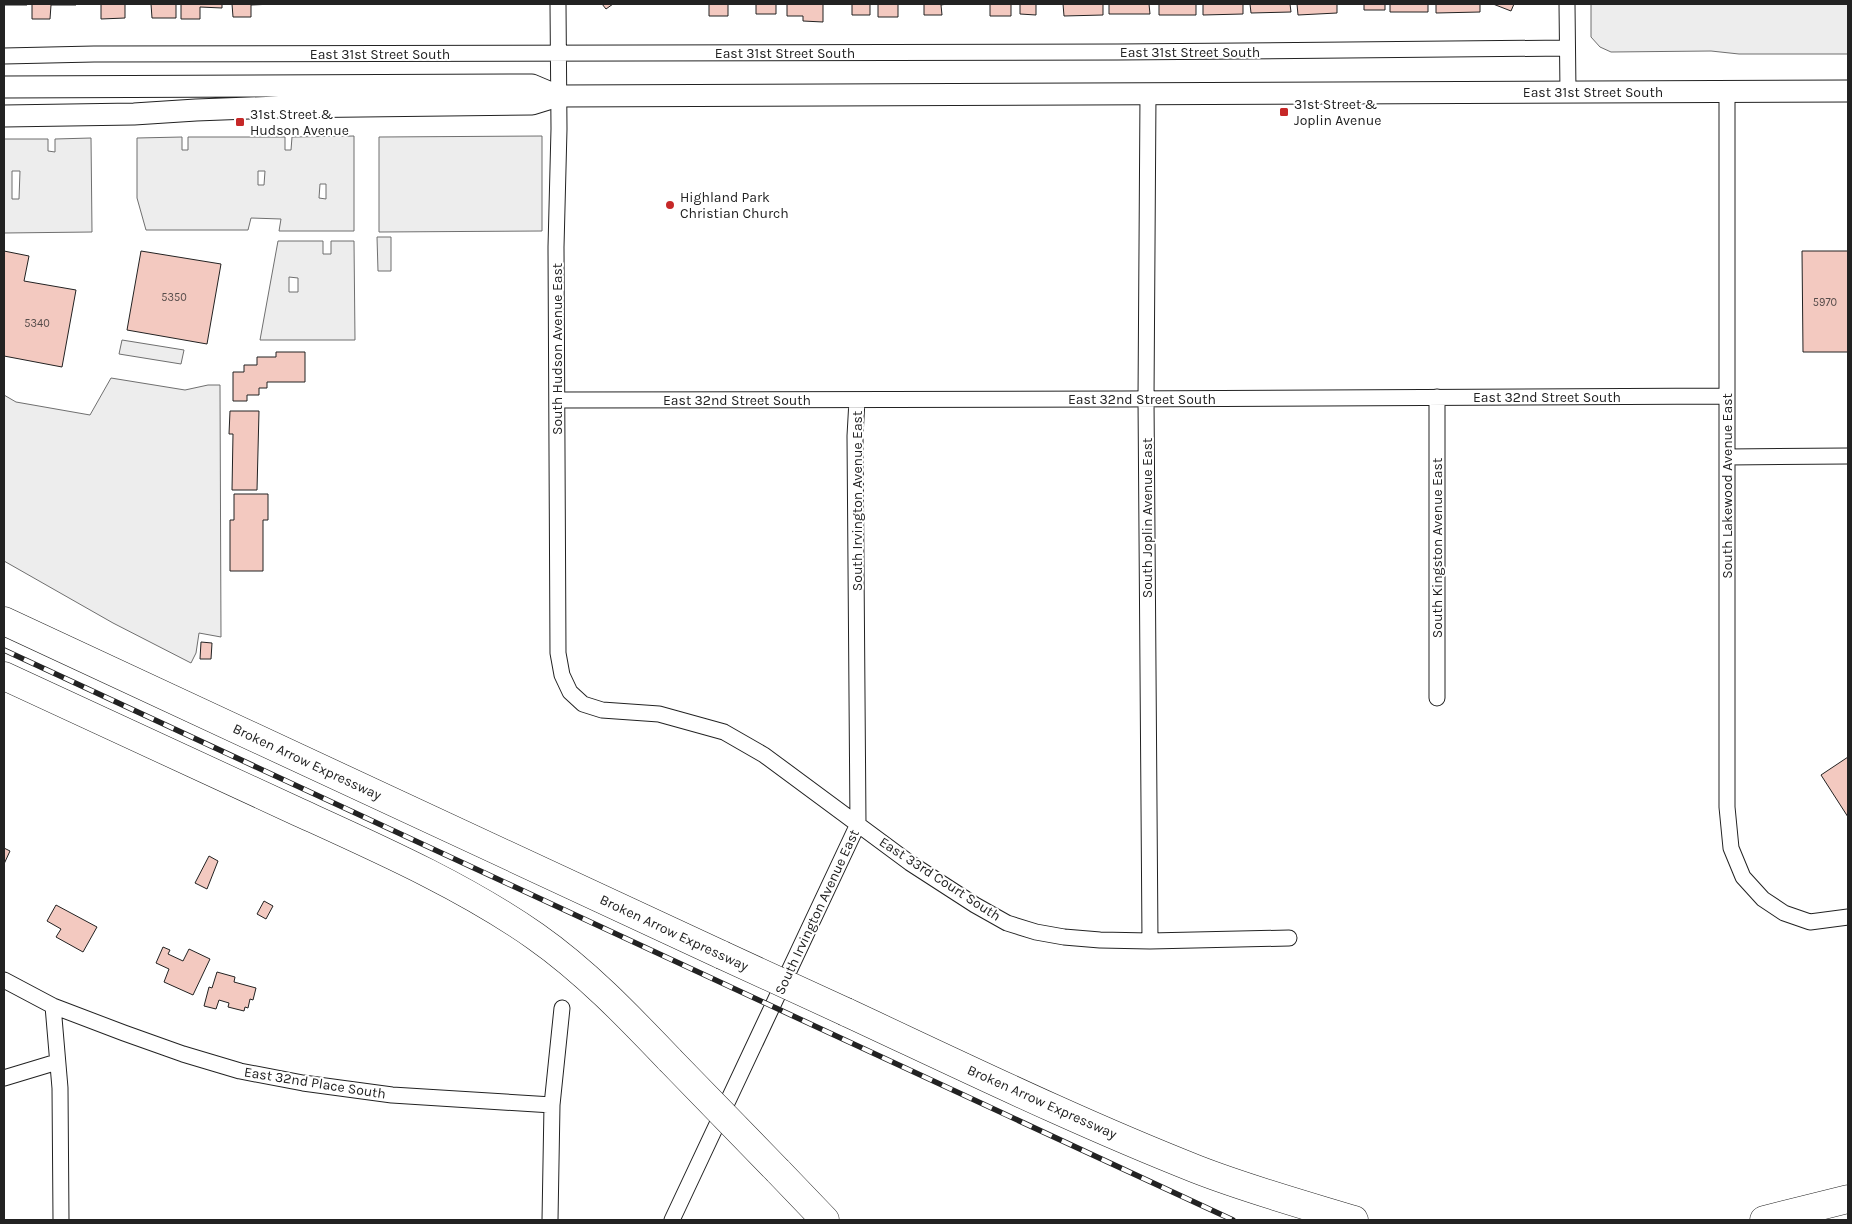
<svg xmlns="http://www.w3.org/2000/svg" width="1852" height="1224" viewBox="0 0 1852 1224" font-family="Karla,sans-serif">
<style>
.parking{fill:#ededed;stroke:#6f6f6f;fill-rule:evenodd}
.building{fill:#f3c9c0;stroke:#222}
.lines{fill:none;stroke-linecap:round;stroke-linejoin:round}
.minor-casing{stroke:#222;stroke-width:17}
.secondary-casing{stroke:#222;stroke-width:23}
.motorway-casing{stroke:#222;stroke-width:29}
.minor{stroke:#fff;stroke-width:15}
.secondary{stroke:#fff;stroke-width:21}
.motorway{stroke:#fff;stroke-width:28}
.rail-casing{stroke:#222;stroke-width:5.5}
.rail{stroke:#fff;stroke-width:4;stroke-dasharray:11;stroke-linecap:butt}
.motorway-bridge-casing{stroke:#222;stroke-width:29;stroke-linecap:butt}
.motorway-bridge{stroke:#fff;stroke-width:28}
.poi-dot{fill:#c62828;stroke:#fff;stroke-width:2}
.labels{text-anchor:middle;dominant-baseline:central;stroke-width:4;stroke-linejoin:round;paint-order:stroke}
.number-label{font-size:11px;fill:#564c4a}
.street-label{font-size:14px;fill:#222;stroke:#fff}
.poi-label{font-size:14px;fill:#222;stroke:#fff;text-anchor:start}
</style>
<rect width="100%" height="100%" fill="#fff"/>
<!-- parking -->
<path class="parking" d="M 1591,4 L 1848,4 L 1848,54 L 1739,54 L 1711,51 L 1611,52 L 1600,47 L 1591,37 Z
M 354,136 L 354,231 L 279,231 L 281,219 L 251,218 L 248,230 L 146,230 L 137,198 L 137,138 L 182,137 L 182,150 L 188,150 L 188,137 L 285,137 L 285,150 L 291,150 L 292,137 ZM 258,171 L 265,171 L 264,185 L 258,185 ZM 320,184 L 326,184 L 326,199 L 319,198 Z
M 542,136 L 542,231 L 379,232 L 379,137 Z
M 91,138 L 92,232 L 4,233 L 4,139 L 48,139 L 48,151 L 55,152 L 55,139 ZM 12,171 L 20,171 L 19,199 L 12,199 Z
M 377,237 L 391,237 L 391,271 L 378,271 Z
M 278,241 L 323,241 L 323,254 L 331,254 L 331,241 L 354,241 L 355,340 L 260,340 ZM 289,277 L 298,278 L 298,292 L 289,292 Z
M 122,340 L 184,350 L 181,364 L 119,354 Z
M 111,378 L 185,390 L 208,385 L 220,385 L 221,637 L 199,633 L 196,653 L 191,663 L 113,623 L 4,561 L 4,395 L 16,402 L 90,415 Z"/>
<!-- building -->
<path class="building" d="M 4,4 L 27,4 L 27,5 L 4,5 Z
M 32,4 L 76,4 L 76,5 L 51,5 L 50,19 L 32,19 Z
M 101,4 L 125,4 L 125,18 L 101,19 Z
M 151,4 L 176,4 L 176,18 L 152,18 Z
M 181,4 L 222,4 L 222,8 L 200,7 L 200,19 L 181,19 Z
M 232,4 L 274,4 L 251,5 L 251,17 L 233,17 Z
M 602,4 L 613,4 L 606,9 Z
M 709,4 L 728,4 L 728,16 L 709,16 Z
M 744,4 L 776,4 L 776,14 L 756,14 L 756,4 Z
M 787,4 L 823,4 L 823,22 L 803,21 L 803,16 L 787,16 Z
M 852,4 L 870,4 L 870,15 L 852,15 Z
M 878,4 L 898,4 L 898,17 L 878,17 Z
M 924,4 L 947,4 L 941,5 L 942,15 L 924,15 Z
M 990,4 L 1011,4 L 1011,16 L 990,16 Z
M 1020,4 L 1036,4 L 1036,15 L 1020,14 Z
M 1063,4 L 1103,4 L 1103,15 L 1064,16 Z
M 1109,4 L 1149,4 L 1150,14 L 1109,14 Z
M 1159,4 L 1196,4 L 1196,15 L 1159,15 Z
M 1203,4 L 1243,4 L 1243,14 L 1203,15 Z
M 1250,4 L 1290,4 L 1291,12 L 1251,13 Z
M 1297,4 L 1337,4 L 1337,13 L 1298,15 Z
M 1364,4 L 1385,4 L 1385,10 L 1364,10 Z
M 1390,4 L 1428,4 L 1428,12 L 1390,12 Z
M 1436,4 L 1480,4 L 1480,12 L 1436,13 Z
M 1493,4 L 1514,4 L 1511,11 Z
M 4,251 L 29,256 L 24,281 L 76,290 L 62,367 L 4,356 Z
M 141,251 L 221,264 L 207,344 L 127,330 Z
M 1802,251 L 1848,251 L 1848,352 L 1803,352 Z
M 276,352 L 305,352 L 305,382 L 267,382 L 267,388 L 259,388 L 259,395 L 247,395 L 247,401 L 233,401 L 233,372 L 244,372 L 244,365 L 257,365 L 257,357 L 276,357 Z
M 230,411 L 259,411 L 257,490 L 232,490 L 233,434 L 229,434 Z
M 234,494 L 268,494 L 268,520 L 263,520 L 263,571 L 230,571 L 230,520 L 234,520 Z
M 201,642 L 212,643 L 211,659 L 200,659 Z
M 1848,757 L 1848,817 L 1821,775 Z
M 4,848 L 10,851 L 4,864 Z
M 209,856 L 218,861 L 207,889 L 195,883 Z
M 264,901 L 273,906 L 266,919 L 257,914 Z
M 56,905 L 97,927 L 83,952 L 56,937 L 61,929 L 47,921 Z
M 163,947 L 170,950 L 168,954 L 183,961 L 189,949 L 210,959 L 193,995 L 164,982 L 169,969 L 156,963 Z
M 217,972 L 235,977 L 234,982 L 256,988 L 253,1000 L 250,999 L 248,1008 L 245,1007 L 244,1011 L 228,1007 L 229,1003 L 219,1000 L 216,1009 L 204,1006 L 209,987 L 212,988 Z"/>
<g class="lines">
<!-- minor casing -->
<g class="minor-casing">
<path id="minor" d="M 558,4 L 559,129 L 556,247 L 558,653 L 562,675 L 570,692 L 583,704 L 602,710 L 659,714 L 724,732 L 764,755 L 910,863 L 975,905 L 1007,923 L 1036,932 L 1064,937 L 1100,940 L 1150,941 L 1289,938
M 1567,4 L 1568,92
M 4,56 L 94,54 L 1118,52 L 1567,48
M 1727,92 L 1727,807 L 1731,848 L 1743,877 L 1763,899 L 1784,913 L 1810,922 L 1848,917
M 1148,94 L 1146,399 L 1150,941
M 1437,397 L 1437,698
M 557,400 L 1122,399 L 1727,396
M 1727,457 L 1848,456
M 4,980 L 53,1006 L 124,1033 L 183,1054 L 240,1071 L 303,1083 L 392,1095 L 552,1105
M 53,1006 L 60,1088 L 61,1220
M 4,1078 L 57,1062
M 550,1220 L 552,1105 L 562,1008
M 672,1220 L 858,824 L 855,436 L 857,400"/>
</g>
<!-- secondary casing -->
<g class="secondary-casing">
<path id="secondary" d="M 4,87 L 532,85 L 558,96
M 4,116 L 134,114 L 196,110 L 279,107 L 532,104 L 558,96 L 1848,91"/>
</g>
<!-- motorway casing -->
<g class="motorway-casing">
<path id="motorway" d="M 4,621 L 722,955
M 4,676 C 100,721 197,765 294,810 C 375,847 462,885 535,936 C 585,971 628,1016 670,1060
M 846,1012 C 962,1066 1077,1122 1196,1169 C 1247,1189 1301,1204 1354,1220
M 778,1171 L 825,1220
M 1764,1220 L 1848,1199"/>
</g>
<!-- minor -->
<use href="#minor" class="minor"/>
<!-- secondary -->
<use href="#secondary" class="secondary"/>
<!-- motorway -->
<use href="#motorway" class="motorway"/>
<!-- rail casing -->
<g class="rail-casing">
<path id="rail" d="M 4,650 L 1233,1220"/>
</g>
<!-- rail -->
<use href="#rail" class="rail"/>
<!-- motorway-bridge casing -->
<g class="motorway-bridge-casing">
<path id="motorway-bridge" d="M 722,955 L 846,1012
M 670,1060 L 778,1171"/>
</g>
<!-- motorway-bridge -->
<use href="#motorway-bridge" class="motorway-bridge"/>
</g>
<!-- markers -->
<g class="poi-dot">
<rect x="1279" y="107" width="10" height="10" rx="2.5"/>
<rect x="235" y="117" width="10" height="10" rx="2.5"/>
<circle cx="670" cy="205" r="5"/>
</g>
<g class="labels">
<!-- number labels -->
<g class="number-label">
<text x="174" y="297">5350</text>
<text x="1825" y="302">5970</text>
<text x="37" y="323">5340</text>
</g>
<!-- street labels -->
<g class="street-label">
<text x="1190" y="52">East 31st Street South</text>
<text x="785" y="53">East 31st Street South</text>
<text x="380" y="54">East 31st Street South</text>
<text x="1593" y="92">East 31st Street South</text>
<text transform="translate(557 349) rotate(-90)">South Hudson Avenue East</text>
<text x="1547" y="397">East 32nd Street South</text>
<text x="1142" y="399">East 32nd Street South</text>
<text x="737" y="400">East 32nd Street South</text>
<text transform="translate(1727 486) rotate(-90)">South Lakewood Avenue East</text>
<text transform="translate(857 501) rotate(-90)">South Irvington Avenue East</text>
<text transform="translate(1147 518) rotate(-90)">South Joplin Avenue East</text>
<text transform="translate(1437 548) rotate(-90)">South Kingston Avenue East</text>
<text transform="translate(307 762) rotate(25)">Broken Arrow Expressway</text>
<text transform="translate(940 879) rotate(33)">East 33rd Court South</text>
<text transform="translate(817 912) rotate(-65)">South Irvington Avenue East</text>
<text transform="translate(674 933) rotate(25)">Broken Arrow Expressway</text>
<text transform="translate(315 1083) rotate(9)">East 32nd Place South</text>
<text transform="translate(1042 1102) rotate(24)">Broken Arrow Expressway</text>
</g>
<!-- poi labels -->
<g class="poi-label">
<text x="1294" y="104">31st Street &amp;<tspan x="1294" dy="16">Joplin Avenue</tspan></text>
<text x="250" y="114">31st Street &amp;<tspan x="250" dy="16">Hudson Avenue</tspan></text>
<text x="680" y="197">Highland Park<tspan x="680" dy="16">Christian Church</tspan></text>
</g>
</g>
<!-- border -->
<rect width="1852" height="1224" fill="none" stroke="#222222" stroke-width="10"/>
</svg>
